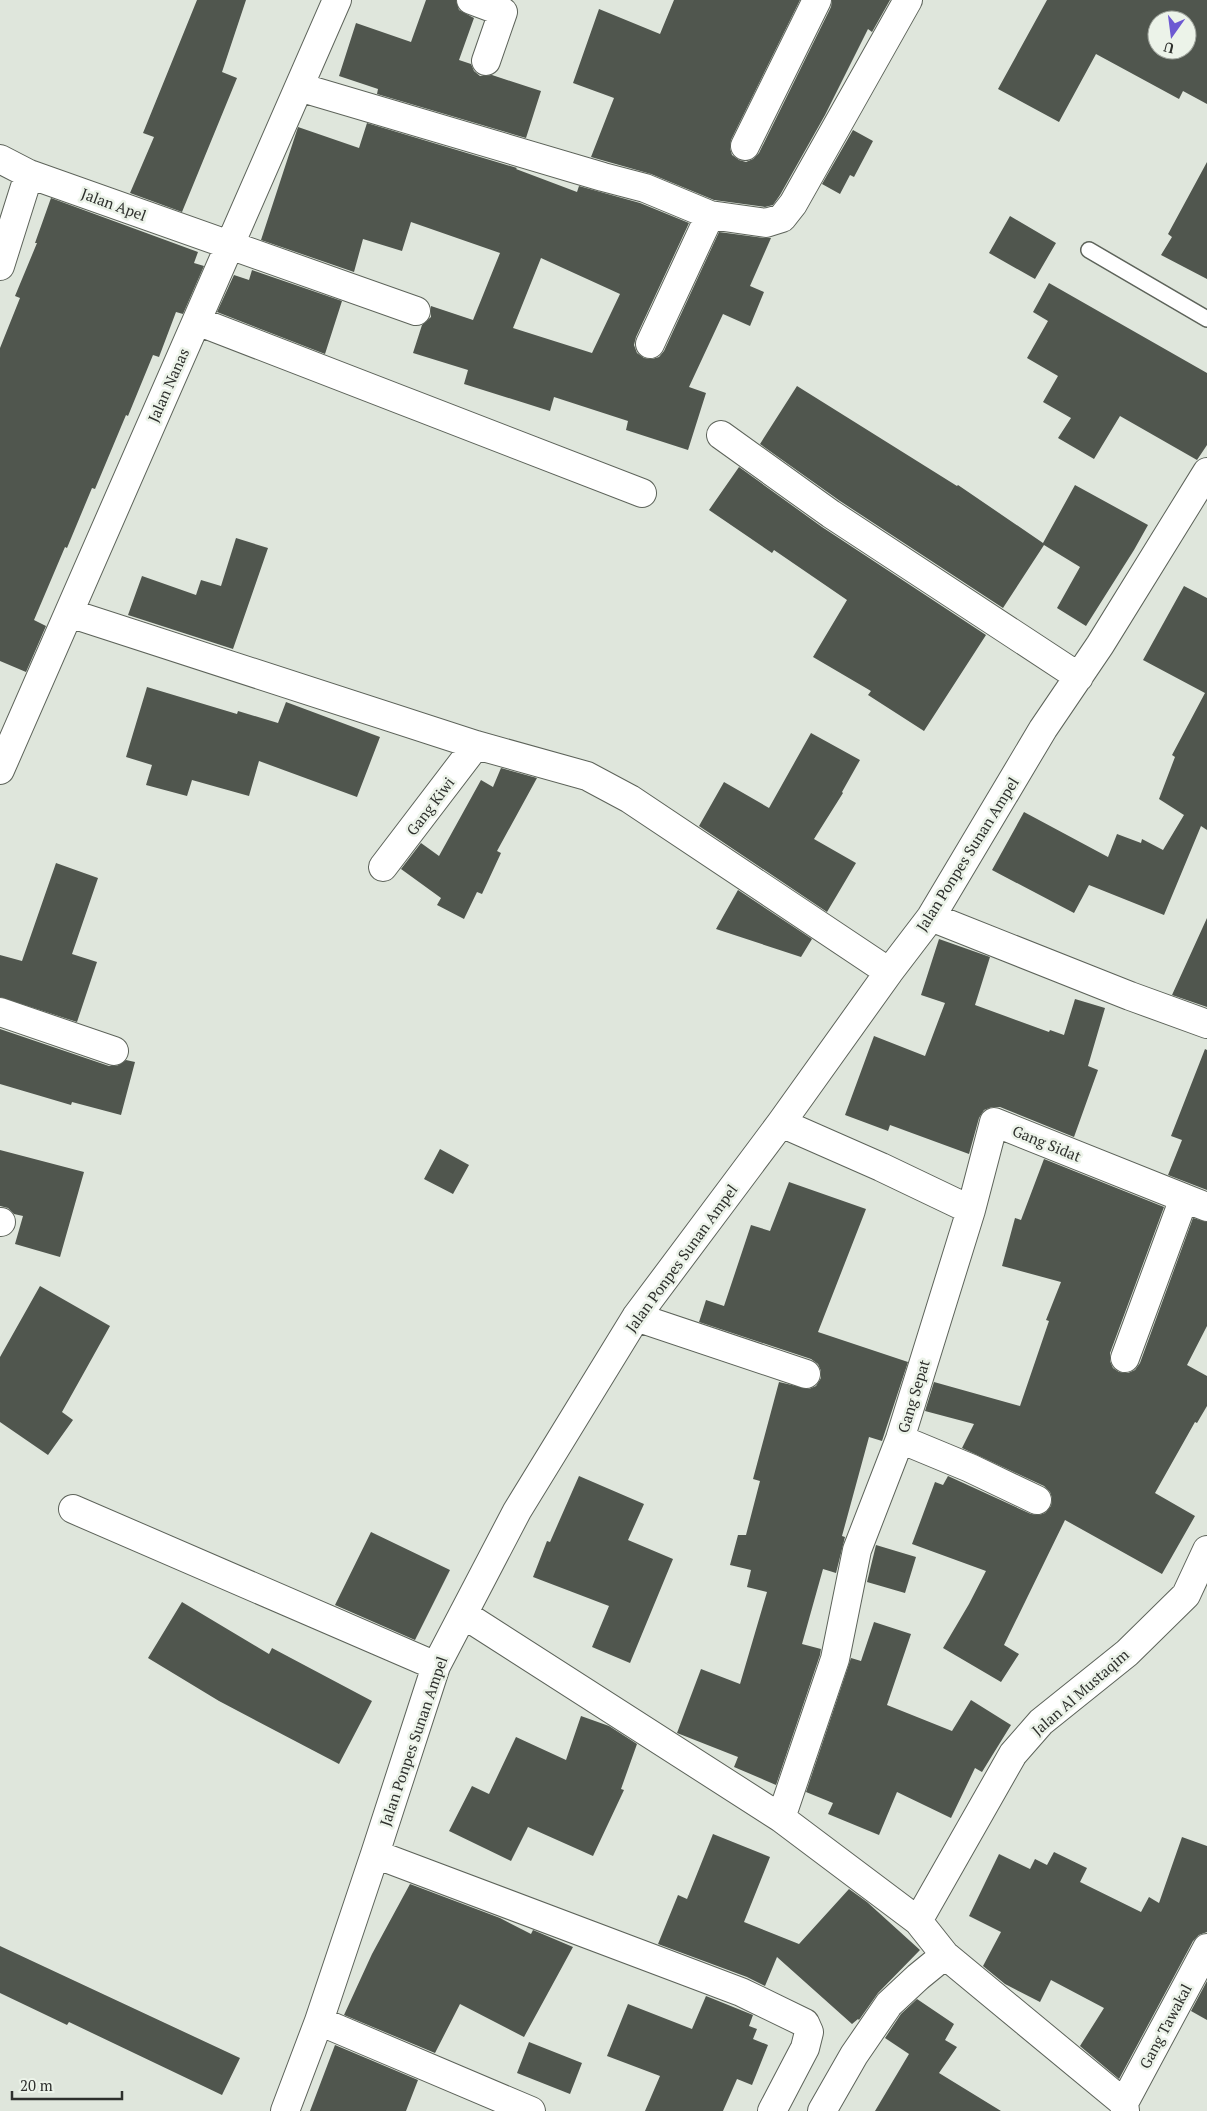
<svg xmlns="http://www.w3.org/2000/svg" width="1207" height="2111" viewBox="0 0 1207 2111" font-family="'PT Serif',serif">
<style>
.building{fill:#50564e;fill-rule:evenodd}
.lines{fill:none;stroke-linecap:round;stroke-linejoin:round}
.lane-casing{stroke:#5d635a;stroke-width:18}
.street-casing{stroke:#5d635a;stroke-width:30}
.lane{stroke:#fff;stroke-width:15}
.street{stroke:#fff;stroke-width:28}
.labels{text-anchor:middle;dominant-baseline:central;stroke-width:5;stroke-linejoin:round;paint-order:stroke}
.street-label{font-size:15px;fill:#2e302d;stroke:#ecf3e9}
</style>
<rect width="100%" height="100%" fill="#dfe6dc"/>
<!-- building -->
<path class="building" d="M 197,0 L 246,0 L 222,72 L 237,78 L 182,212 L 130,193 L 154,137 L 143,133 Z
M 426,0 L 456,0 L 459,10 L 474,18 L 459,60 L 471,64 L 474,71 L 480,76 L 492,75 L 541,91 L 526,138 L 377,94 L 378,89 L 339,76 L 356,23 L 411,42 Z
M 674,0 L 800,0 L 731,140 L 730,148 L 732,155 L 739,160 L 746,162 L 753,159 L 759,153 L 831,7 L 832,0 L 890,0 L 872,32 L 868,29 L 825,115 L 780,195 L 773,205 L 765,207 L 714,200 L 651,174 L 591,157 L 614,98 L 573,83 L 599,9 L 660,34 Z
M 1047,0 L 1207,0 L 1207,104 L 1183,91 L 1179,99 L 1096,54 L 1059,122 L 998,89 ZM 1157,20 L 1187,20 L 1187,50 L 1157,50 Z
M 367,123 L 517,168 L 516,169 L 577,192 L 579,186 L 640,203 L 689,223 L 636,337 L 634,345 L 637,353 L 644,358 L 652,359 L 659,357 L 664,351 L 719,232 L 764,238 L 771,238 L 750,286 L 764,292 L 750,326 L 723,314 L 689,387 L 706,393 L 688,450 L 626,430 L 628,421 L 554,397 L 550,411 L 464,384 L 468,370 L 413,353 L 422,325 L 431,317 L 431,306 L 473,320 L 500,253 L 411,222 L 402,251 L 363,239 L 354,272 L 261,240 L 298,127 L 359,148 ZM 541,258 L 620,294 L 592,353 L 513,328 Z
M 853,130 L 873,141 L 854,177 L 850,175 L 840,194 L 822,184 Z
M 1207,162 L 1207,279 L 1161,255 L 1172,237 L 1168,234 Z
M 51,198 L 198,252 L 194,263 L 204,266 L 183,314 L 176,312 L 159,357 L 153,355 L 128,416 L 126,415 L 95,489 L 92,488 L 67,548 L 65,547 L 34,620 L 46,626 L 26,672 L 0,661 L 0,348 L 20,298 L 15,296 L 37,243 L 35,243 Z
M 1010,216 L 1056,243 L 1035,279 L 989,253 Z
M 252,270 L 342,301 L 325,354 L 217,312 L 234,275 L 249,280 Z
M 1049,283 L 1207,373 L 1207,445 L 1197,460 L 1120,416 L 1094,459 L 1058,438 L 1071,418 L 1043,402 L 1058,376 L 1027,358 L 1048,321 L 1033,312 Z
M 797,386 L 957,486 L 958,485 L 1043,543 L 1075,485 L 1148,525 L 1134,550 L 1086,626 L 1057,608 L 1080,567 L 1044,545 L 1003,608 L 840,501 L 760,444 Z
M 739,467 L 822,527 L 986,635 L 924,731 L 868,695 L 871,691 L 813,657 L 847,600 L 774,550 L 772,553 L 709,510 Z
M 236,538 L 268,548 L 233,649 L 128,615 L 142,576 L 196,595 L 201,580 L 221,586 Z
M 1184,586 L 1207,598 L 1207,830 L 1201,826 L 1164,915 L 1089,885 L 1074,913 L 992,870 L 1024,812 L 1108,857 L 1117,834 L 1141,843 L 1142,839 L 1163,850 L 1184,815 L 1159,799 L 1175,757 L 1172,755 L 1205,693 L 1143,660 Z
M 147,687 L 237,714 L 238,711 L 278,723 L 286,702 L 380,737 L 357,797 L 259,761 L 249,796 L 192,780 L 187,796 L 146,785 L 152,765 L 126,757 Z
M 811,733 L 860,760 L 842,792 L 843,793 L 814,839 L 856,863 L 827,912 L 699,826 L 724,782 L 769,808 Z
M 501,768 L 537,778 L 497,851 L 501,853 L 482,894 L 477,892 L 464,919 L 437,905 L 441,898 L 401,869 L 421,843 L 439,856 L 481,780 L 493,787 Z
M 56,863 L 98,878 L 72,954 L 97,962 L 77,1022 L 0,997 L 0,955 L 22,961 Z
M 738,890 L 812,939 L 801,957 L 716,929 Z
M 1207,918 L 1207,1007 L 1172,995 Z
M 939,939 L 990,957 L 975,1005 L 1049,1032 L 1050,1030 L 1064,1035 L 1075,999 L 1105,1008 L 1088,1066 L 1098,1070 L 1074,1137 L 1000,1107 L 992,1107 L 984,1110 L 979,1118 L 969,1154 L 890,1125 L 888,1131 L 845,1115 L 874,1036 L 925,1056 L 945,1003 L 921,995 Z
M 0,1029 L 109,1066 L 117,1066 L 126,1060 L 135,1062 L 121,1115 L 72,1102 L 71,1105 L 0,1084 Z
M 1205,1049 L 1207,1050 L 1207,1190 L 1168,1175 L 1182,1140 L 1171,1136 Z
M 440,1149 L 469,1165 L 453,1194 L 424,1179 Z
M 0,1150 L 84,1172 L 60,1257 L 15,1244 L 23,1216 L 14,1214 L 8,1208 L 0,1206 Z
M 1044,1159 L 1164,1207 L 1110,1353 L 1110,1361 L 1113,1368 L 1119,1372 L 1128,1373 L 1135,1370 L 1140,1363 L 1193,1218 L 1207,1222 L 1207,1326 L 1187,1365 L 1207,1376 L 1207,1406 L 1197,1423 L 1195,1422 L 1155,1493 L 1195,1516 L 1162,1574 L 1065,1520 L 1004,1645 L 1019,1654 L 1001,1682 L 943,1648 L 969,1604 L 986,1571 L 912,1544 L 935,1482 L 943,1485 L 948,1476 L 1031,1514 L 1039,1515 L 1045,1513 L 1051,1506 L 1052,1498 L 1050,1492 L 1044,1486 L 962,1448 L 974,1424 L 925,1411 L 934,1382 L 1020,1406 L 1049,1321 L 1046,1320 L 1061,1282 L 1002,1266 L 1015,1218 L 1021,1220 Z
M 789,1182 L 866,1209 L 818,1332 L 908,1362 L 882,1441 L 869,1437 L 842,1536 L 845,1537 L 836,1573 L 823,1569 L 802,1644 L 821,1649 L 820,1655 L 776,1785 L 734,1767 L 738,1757 L 677,1733 L 701,1669 L 740,1684 L 767,1592 L 747,1587 L 751,1570 L 730,1565 L 738,1535 L 746,1535 L 760,1481 L 753,1479 L 779,1382 L 809,1389 L 816,1386 L 821,1378 L 821,1371 L 818,1364 L 811,1359 L 699,1322 L 706,1300 L 724,1306 L 751,1225 L 770,1231 Z
M 40,1286 L 110,1326 L 62,1412 L 73,1420 L 48,1455 L 0,1422 L 0,1357 Z
M 579,1476 L 644,1504 L 628,1540 L 673,1559 L 630,1663 L 592,1647 L 609,1606 L 533,1577 L 547,1541 L 550,1542 Z
M 371,1532 L 450,1570 L 415,1640 L 335,1605 Z
M 876,1545 L 916,1557 L 905,1593 L 867,1582 Z
M 182,1602 L 269,1654 L 272,1648 L 372,1701 L 339,1764 L 219,1701 L 148,1658 Z
M 874,1622 L 911,1634 L 887,1705 L 952,1731 L 971,1700 L 1011,1725 L 982,1772 L 975,1768 L 951,1818 L 897,1792 L 879,1835 L 828,1814 L 833,1803 L 806,1792 L 851,1658 L 861,1661 Z
M 581,1716 L 609,1726 L 637,1744 L 621,1789 L 624,1790 L 593,1856 L 528,1827 L 511,1861 L 449,1831 L 472,1786 L 489,1794 L 516,1737 L 566,1760 Z
M 713,1834 L 770,1857 L 744,1922 L 799,1944 L 849,1889 L 867,1902 L 920,1950 L 878,1993 L 859,2020 L 858,2019 L 852,2024 L 777,1957 L 765,1986 L 747,1977 L 658,1944 L 678,1895 L 687,1899 Z
M 1182,1837 L 1207,1846 L 1207,1932 L 1199,1935 L 1193,1941 L 1119,2079 L 1080,2046 L 1104,2008 L 1051,1980 L 1040,2002 L 1005,1984 L 983,1966 L 1001,1932 L 969,1916 L 999,1854 L 1030,1869 L 1035,1859 L 1047,1865 L 1054,1852 L 1087,1868 L 1080,1882 L 1141,1912 L 1149,1897 L 1159,1903 Z
M 410,1884 L 500,1918 L 531,1934 L 533,1930 L 573,1947 L 524,2037 L 460,2004 L 435,2053 L 344,2015 L 372,1954 Z
M 0,1946 L 240,2058 L 222,2095 L 69,2022 L 67,2025 L 0,1993 Z
M 1207,1981 L 1207,2020 L 1191,2011 Z
M 706,1996 L 753,2015 L 749,2026 L 757,2029 L 753,2039 L 768,2045 L 752,2085 L 737,2079 L 723,2111 L 645,2111 L 660,2076 L 607,2056 L 628,2004 L 692,2029 Z
M 917,1999 L 954,2024 L 945,2040 L 957,2047 L 939,2073 L 1001,2111 L 875,2111 L 909,2054 L 885,2038 L 901,2014 Z
M 529,2042 L 582,2063 L 570,2094 L 517,2073 Z
M 335,2045 L 418,2080 L 406,2111 L 310,2111 Z"/>
<g class="lines">
<!-- lane casing -->
<g class="lane-casing">
<path id="lane" d="M 1089,250 L 1207,319"/>
</g>
<!-- street casing -->
<g class="street-casing">
<path id="street" d="M 471,0 L 503,12 L 486,61
M 299,87 L 603,177 L 645,188 L 710,215 L 766,223 L 782,218 L 793,204 L 908,0
M 745,146 L 817,0
M 0,159 L 29,174 L 416,311
M 0,266 L 29,174
M 197,321 L 642,493
M 650,344 L 710,215
M 721,435 L 831,514 L 1079,677
M 69,613 L 476,745 L 587,776 L 630,799 L 889,972
M 0,770 L 337,0
M 383,867 L 476,745
M 931,917 L 1130,996 L 1207,1024
M 0,1012 L 114,1051
M 781,1123 L 881,1167 L 971,1210
M 0,1222 L 1,1222
M 636,1317 L 806,1374
M 1125,1358 L 1184,1198 L 1207,1207
M 900,1439 L 970,1468 L 1037,1500
M 73,1509 L 436,1666
M 463,1614 L 781,1818 L 918,1921 L 945,1955 L 1124,2103 L 1125,2111
M 781,1818 L 835,1659 L 857,1550 L 900,1439 L 971,1210 L 994,1122 L 1184,1198
M 375,1854 L 741,1992 L 805,2023 L 809,2032 L 805,2048 L 772,2111
M 918,1921 L 1013,1754 L 1041,1722 L 1127,1653 L 1186,1595 L 1207,1550
M 319,2021 L 531,2111
M 1124,2103 L 1207,1948
M 285,2111 L 319,2021 L 375,1854 L 436,1666 L 517,1511 L 636,1317 L 781,1123 L 889,972 L 931,917 L 1043,729 L 1100,645 L 1207,472
M 822,2111 L 854,2055 L 889,2004 L 918,1977 L 945,1955"/>
</g>
<!-- lane -->
<use href="#lane" class="lane"/>
<!-- street -->
<use href="#street" class="street"/>
</g>
<g class="labels">
<!-- street labels -->
<g class="street-label">
<text transform="translate(114 204) rotate(20)">Jalan Apel</text>
<text transform="translate(168 385) rotate(-66)">Jalan Nanas</text>
<text transform="translate(430 806) rotate(-53)">Gang Kiwi</text>
<text transform="translate(967 854) rotate(-58)">Jalan Ponpes Sunan Ampel</text>
<text transform="translate(1047 1143) rotate(22)">Gang Sidat</text>
<text transform="translate(681 1258) rotate(-54)">Jalan Ponpes Sunan Ampel</text>
<text transform="translate(913 1396) rotate(-73)">Gang Sepat</text>
<text transform="translate(1080 1692) rotate(-41)">Jalan Al Mustaqim</text>
<text transform="translate(413 1741) rotate(-71)">Jalan Ponpes Sunan Ampel</text>
<text transform="translate(1165 2026) rotate(-62)">Gang Tawakal</text>
</g>
</g>
<!-- north arrow -->
<g transform="translate(1172 35) rotate(194)"><circle r="24" fill="#ecf3e9" stroke="#a0a59e"/>
<path d="M0-4L9 19L0 12L-9 19Z" fill="#6d59d2"/>
<text y="-8" font-size="14" font-weight="bold" text-anchor="middle" fill="#2e302d">U</text>
</g>
<!-- scale -->
<path d="M12 2091v8h110v-8" fill="none" stroke="#2e302d" stroke-width="2.5"/>
<text x="20" y="2091" font-size="15" fill="#2e302d" stroke="#ecf3e9" stroke-width="4" paint-order="stroke">20 m</text>
</svg>
